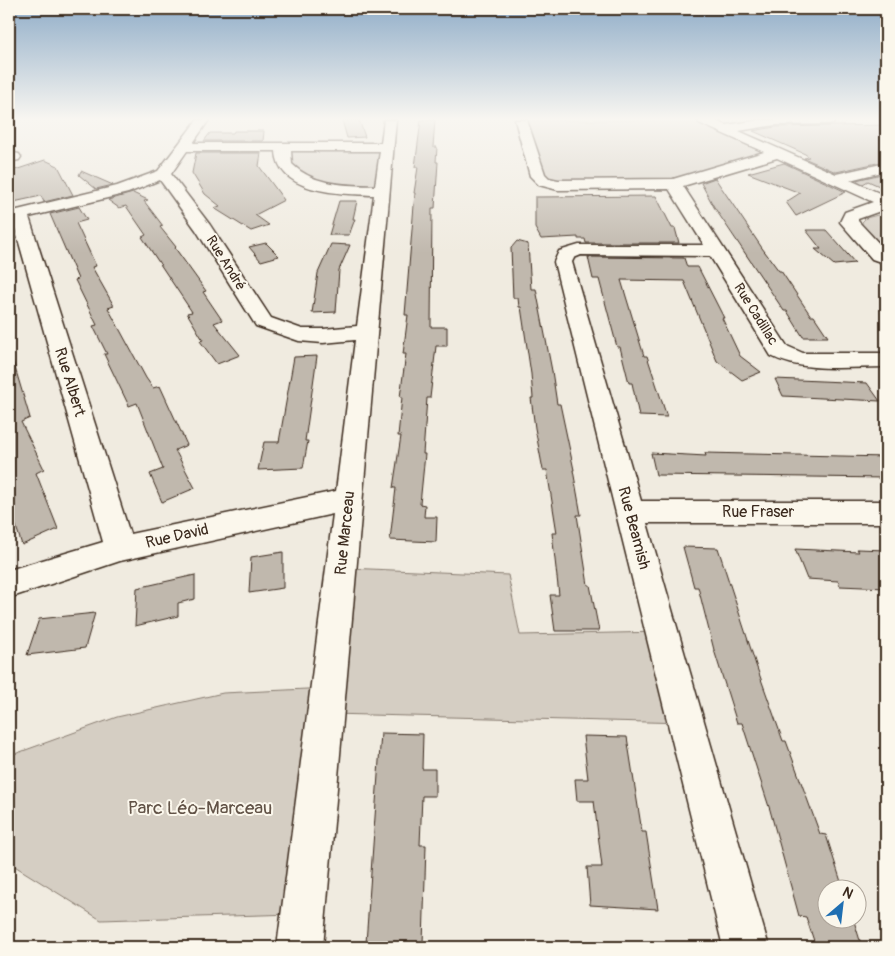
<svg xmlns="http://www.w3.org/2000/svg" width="895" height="956" viewBox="0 0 895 956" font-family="Pangolin,sans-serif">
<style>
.green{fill:#d5cec3;stroke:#887c70}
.building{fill:#c0b8ad;stroke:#3b2a1e}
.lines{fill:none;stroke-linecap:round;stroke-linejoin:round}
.minor-casing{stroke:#3b2a1e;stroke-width:3}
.minor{fill:#fbf7ec;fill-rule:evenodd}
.labels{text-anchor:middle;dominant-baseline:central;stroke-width:4;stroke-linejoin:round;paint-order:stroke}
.far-street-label{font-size:14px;fill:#3b2a1e;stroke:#fbf7ec}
.street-label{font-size:16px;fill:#3b2a1e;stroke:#fbf7ec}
.near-park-label{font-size:19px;fill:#625347;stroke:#fbf7ec}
</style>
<rect width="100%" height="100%" fill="#f0ebe0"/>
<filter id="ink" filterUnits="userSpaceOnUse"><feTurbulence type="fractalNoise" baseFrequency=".02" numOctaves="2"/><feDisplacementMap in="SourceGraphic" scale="10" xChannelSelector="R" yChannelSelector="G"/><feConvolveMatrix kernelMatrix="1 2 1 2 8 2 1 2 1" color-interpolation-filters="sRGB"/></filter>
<g filter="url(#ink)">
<!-- green -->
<path class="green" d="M 521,120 L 704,120 L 778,153 L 674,184 L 558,185 L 538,176 Z
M 287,147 L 387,147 L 382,191 L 345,190 L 292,172 Z
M 886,213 L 886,249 L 862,226 L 862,222 L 866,218 Z
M 347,568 L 508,575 L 520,635 L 662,632 L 686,723 L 331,714 Z
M 328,688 L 294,914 L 101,920 L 13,865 L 9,865 L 9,756 L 117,717 L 223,693 Z"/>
<!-- building -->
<path class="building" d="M 342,120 L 359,120 L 365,137 L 347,138 Z
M 421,120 L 435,120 L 433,147 L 437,147 L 436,162 L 438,162 L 435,208 L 432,208 L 431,327 L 447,327 L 447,346 L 436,346 L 430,398 L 427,398 L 423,454 L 425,454 L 420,504 L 425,505 L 424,517 L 437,517 L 436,542 L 390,540 L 396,488 L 393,488 L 401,436 L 398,436 L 402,397 L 400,397 L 406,354 L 403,354 L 408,315 L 405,315 L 415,193 L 414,193 L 418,167 L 415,167 Z
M 886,125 L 886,161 L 836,172 L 804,158 L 809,157 L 805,154 L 753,131 L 775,127 Z
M 234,131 L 264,131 L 263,141 L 204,141 L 210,133 L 233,133 Z
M 196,153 L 261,153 L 259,166 L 284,200 L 255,215 L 269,225 L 251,231 L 214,208 L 220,206 L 205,194 L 192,173 Z
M 45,160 L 58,166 L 73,195 L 44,202 L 41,196 L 9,203 L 9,172 Z
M 784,163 L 846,192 L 796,216 L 786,202 L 800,193 L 748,173 Z
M 81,171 L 113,185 L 96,189 L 79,175 Z
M 886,173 L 886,189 L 868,181 L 863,184 L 856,180 Z
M 715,178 L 762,248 L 779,271 L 781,271 L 811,316 L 814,316 L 828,337 L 803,337 L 787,311 L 784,311 L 714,207 L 701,183 Z
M 133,193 L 148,200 L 144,201 L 163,226 L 160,227 L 176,247 L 175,248 L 206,291 L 203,292 L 222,320 L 214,323 L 240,355 L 217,364 L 200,341 L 203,340 L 187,313 L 192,312 L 142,237 L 146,235 L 126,206 L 119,208 L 108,200 Z
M 656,196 L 672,228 L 675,228 L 679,243 L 586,243 L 585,239 L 578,239 L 578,237 L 541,239 L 535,228 L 535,197 Z
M 339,201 L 357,201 L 353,219 L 355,219 L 349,235 L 329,235 Z
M 79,207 L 87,220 L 76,223 L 96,266 L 92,267 L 114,306 L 108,308 L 146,378 L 153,388 L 160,386 L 187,445 L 175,450 L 195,488 L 162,502 L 150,474 L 163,469 L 137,403 L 129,406 L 104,354 L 107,354 L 93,326 L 97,325 L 75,280 L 78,279 L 50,214 Z
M 806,230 L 826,230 L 855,263 L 834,265 L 815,249 L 821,249 Z
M 517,241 L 528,244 L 531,289 L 536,289 L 552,371 L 557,404 L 560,404 L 574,470 L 573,470 L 581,515 L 577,515 L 588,585 L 590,585 L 599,631 L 555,631 L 550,595 L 559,595 L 552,533 L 557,533 L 547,470 L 543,470 L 535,428 L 531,398 L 533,398 L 531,374 L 521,307 L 519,307 L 518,298 L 513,298 L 511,248 Z
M 266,243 L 279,256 L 261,261 L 249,247 Z
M 331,244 L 350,245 L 339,270 L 336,312 L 312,313 L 318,273 Z
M 588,257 L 684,258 L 687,267 L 698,267 L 724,318 L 722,318 L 740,356 L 761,372 L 742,380 L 717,361 L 684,281 L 621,280 L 644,356 L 647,356 L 667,417 L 639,416 L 632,383 L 629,383 L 620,347 L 617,347 L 599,279 L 593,279 Z
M 317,356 L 305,441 L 308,441 L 303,468 L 258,470 L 264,442 L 279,442 L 294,357 Z
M 13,361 L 30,418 L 21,422 L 44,469 L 36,473 L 58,529 L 22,545 L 9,505 L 9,362 Z
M 775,379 L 867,383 L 880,401 L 783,396 Z
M 651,453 L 706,456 L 705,453 L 886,457 L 886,478 L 656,475 Z
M 683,547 L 718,548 L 756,665 L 783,741 L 786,741 L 820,834 L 826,835 L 843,888 L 828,888 L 828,918 L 853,918 L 862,947 L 816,947 L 806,917 L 799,916 L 770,810 L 742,723 L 737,723 L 714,650 L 698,587 L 694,587 Z
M 795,549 L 859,552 L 857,549 L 886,550 L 886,588 L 840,586 L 838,581 L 807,579 Z
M 283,552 L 283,588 L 249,593 L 251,557 Z
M 195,575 L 195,599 L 178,603 L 178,616 L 135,626 L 137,588 Z
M 95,613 L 85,648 L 27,655 L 39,619 Z
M 381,733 L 423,734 L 422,769 L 435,769 L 435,796 L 422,796 L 420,845 L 426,845 L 423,944 L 366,943 Z
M 583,736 L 627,737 L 642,832 L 646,832 L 658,909 L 590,905 L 587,867 L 602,867 L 594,801 L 577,801 L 575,779 L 588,779 Z"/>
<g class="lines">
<!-- minor casing -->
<g class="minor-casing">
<path id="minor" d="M 197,120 L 209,120 L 193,143 L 381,143 L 384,120 L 396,120 L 323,947 L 277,947 L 333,514 L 120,561 L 9,598 L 9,570 L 103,542 L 13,221 L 9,222 L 9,212 L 117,186 L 158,171 ZM 187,151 L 276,151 C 278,194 342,194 374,195 L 357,326 L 323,329 L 302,329 L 271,318 L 210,225 L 171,174 ZM 291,151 L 380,151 L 375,186 C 346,185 314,186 292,164 ZM 160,180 L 196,230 L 256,326 L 299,341 L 323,343 L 355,340 L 336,491 L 130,534 L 29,217 L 128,193 Z
M 515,120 L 527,120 L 545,174 L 549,178 L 558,180 L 673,179 L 764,152 L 699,123 L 698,120 L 714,120 L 726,125 L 760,120 L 835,120 L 834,123 L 829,124 L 775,125 L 739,131 L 836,174 L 886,163 L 886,171 L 850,180 L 886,196 L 886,209 L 858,219 L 858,221 L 886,251 L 886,264 L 872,259 L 840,222 L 845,212 L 873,202 L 777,158 L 683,186 L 787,346 L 803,353 L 886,353 L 886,367 C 850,367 803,373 771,356 L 710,256 L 581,255 L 574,258 L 572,262 L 641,501 L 886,501 L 886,523 L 647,523 L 769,947 L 723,947 L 554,262 L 559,251 L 579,245 L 704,245 L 669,189 L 558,190 L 539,185 L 530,176 Z
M 14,153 L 19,154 L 21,157 L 19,160 L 9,162 L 9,154 Z"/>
</g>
<!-- minor -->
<use href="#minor" class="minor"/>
</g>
</g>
<!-- sky -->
<linearGradient id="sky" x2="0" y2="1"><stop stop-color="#90adc8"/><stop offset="0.47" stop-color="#f8f6f1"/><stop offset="1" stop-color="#f8f6f1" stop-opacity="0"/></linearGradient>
<rect width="895" height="253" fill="url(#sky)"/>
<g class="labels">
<!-- far-street labels -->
<g class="far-street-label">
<text transform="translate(226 263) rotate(58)">Rue André</text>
<text transform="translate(756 314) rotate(58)">Rue Cadillac</text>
</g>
<!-- street labels -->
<g class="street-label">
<text transform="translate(70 382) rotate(73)">Rue Albert</text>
<text x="758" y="512">Rue Fraser</text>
<text transform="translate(634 528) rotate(75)">Rue Beamish</text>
<text transform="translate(345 533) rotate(-84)">Rue Marceau</text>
<text transform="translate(177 536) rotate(-13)">Rue David</text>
</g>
<!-- near-park labels -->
<g class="near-park-label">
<text x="200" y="808">Parc Léo-Marceau</text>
</g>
</g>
<!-- margin -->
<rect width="895" height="956" fill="none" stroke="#fbf7ec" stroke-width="30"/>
<rect x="15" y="15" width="865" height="926" fill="none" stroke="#3b2a1e" stroke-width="2" filter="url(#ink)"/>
<!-- north arrow -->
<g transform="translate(842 904) rotate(28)"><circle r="24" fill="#fbf7ec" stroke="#aea59a"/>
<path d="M0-4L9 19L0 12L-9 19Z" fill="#1f6fb2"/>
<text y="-8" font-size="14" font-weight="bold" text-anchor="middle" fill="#3b2a1e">N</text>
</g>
</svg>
